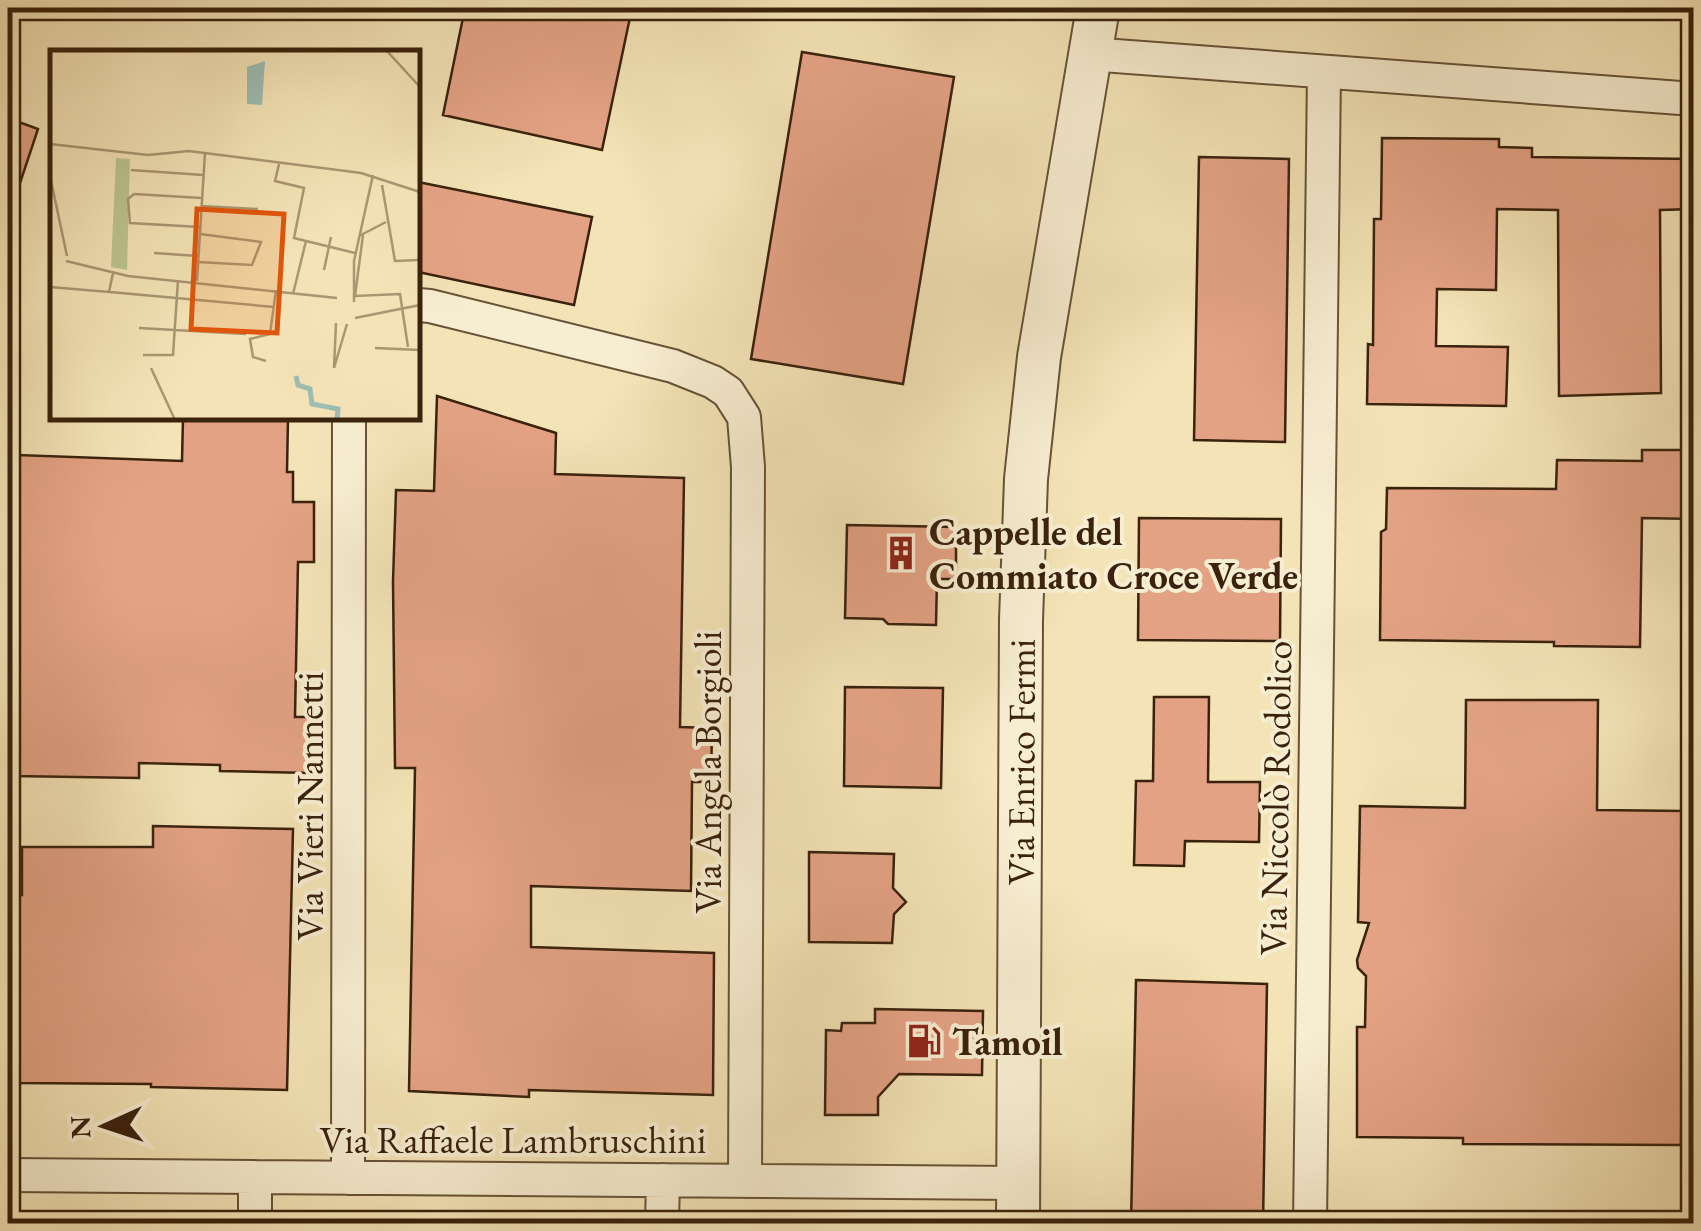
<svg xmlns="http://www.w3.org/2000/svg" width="1701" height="1231" viewBox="0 0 1701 1231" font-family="'EB Garamond',serif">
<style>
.building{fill:#e3a284;stroke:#3a220c;stroke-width:2.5}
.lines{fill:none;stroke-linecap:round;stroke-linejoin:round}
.minor-casing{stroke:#685236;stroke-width:36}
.tertiary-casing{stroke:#685236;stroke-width:46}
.minor{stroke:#f7edd0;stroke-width:32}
.tertiary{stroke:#f7edd0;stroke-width:42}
.labels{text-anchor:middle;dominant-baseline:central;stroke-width:8;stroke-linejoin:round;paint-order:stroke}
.poi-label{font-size:38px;font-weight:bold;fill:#3a220c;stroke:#f7edd0;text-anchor:start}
.street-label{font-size:38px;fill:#3a220c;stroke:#f7edd0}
.inset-river{fill:none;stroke:#9cbdb3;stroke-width:5}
.inset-road{fill:none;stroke:#a99672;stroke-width:2.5}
.view{fill:#df560c;fill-opacity:0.15;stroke:#df560c;stroke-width:5}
.inset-edge{fill:none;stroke:#3a220c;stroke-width:5}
</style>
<rect width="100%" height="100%" fill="#f3e3b6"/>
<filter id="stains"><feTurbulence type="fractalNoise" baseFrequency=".002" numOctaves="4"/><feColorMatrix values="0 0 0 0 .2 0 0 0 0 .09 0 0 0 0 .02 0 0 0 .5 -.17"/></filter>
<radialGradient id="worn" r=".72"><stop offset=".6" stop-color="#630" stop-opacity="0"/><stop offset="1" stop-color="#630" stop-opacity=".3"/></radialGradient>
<!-- building -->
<path class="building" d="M 465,8 L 632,8 L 602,150 L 443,115 Z
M 802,52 L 954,77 L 903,384 L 751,359 Z
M 8,118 L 38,129 L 13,204 L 8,203 Z
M 1382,138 L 1499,139 L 1499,147 L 1532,148 L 1532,157 L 1694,159 L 1694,209 L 1660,210 L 1661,393 L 1559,396 L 1558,210 L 1497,209 L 1496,290 L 1437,289 L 1436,346 L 1508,347 L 1506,406 L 1367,404 L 1368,344 L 1373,345 L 1374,219 L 1381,219 Z
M 1199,157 L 1289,159 L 1285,442 L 1194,440 Z
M 418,182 L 592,217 L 574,305 L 418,272 Z
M 437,396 L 556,433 L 555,474 L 684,478 L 680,727 L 712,728 L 711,782 L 692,782 L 691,891 L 531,886 L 531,947 L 714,953 L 713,1095 L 529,1090 L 529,1097 L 409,1091 L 415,768 L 395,768 L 393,581 L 396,490 L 434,491 Z
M 183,418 L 288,418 L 287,472 L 293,472 L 293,502 L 314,502 L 314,562 L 298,562 L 295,717 L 311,717 L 309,773 L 220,771 L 220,765 L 139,763 L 139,778 L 13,776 L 18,455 L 182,461 Z
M 1642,450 L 1694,450 L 1694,519 L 1642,518 L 1640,647 L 1554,646 L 1554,642 L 1380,640 L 1381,532 L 1386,529 L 1387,488 L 1556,489 L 1557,460 L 1642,461 Z
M 1139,518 L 1281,519 L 1280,641 L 1138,640 Z
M 847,525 L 956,527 L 956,579 L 937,579 L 936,625 L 888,624 L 883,619 L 845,618 Z
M 845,687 L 943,688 L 941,788 L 844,786 Z
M 1154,697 L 1209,697 L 1208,782 L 1260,782 L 1259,842 L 1185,841 L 1184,866 L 1134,865 L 1136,781 L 1153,781 Z
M 1466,700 L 1598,700 L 1597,810 L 1684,811 L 1681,1145 L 1463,1144 L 1463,1138 L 1357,1137 L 1357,1027 L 1365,1027 L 1366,976 L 1358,968 L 1357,960 L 1369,923 L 1358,922 L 1360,806 L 1465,808 Z
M 153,826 L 293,829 L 287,1090 L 151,1087 L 151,1084 L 18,1083 L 19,946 L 10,946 L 10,895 L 22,895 L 22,847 L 153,847 Z
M 809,852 L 894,854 L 893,888 L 906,902 L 894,914 L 892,943 L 809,942 Z
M 1136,980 L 1267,984 L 1263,1224 L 1131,1224 Z
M 875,1009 L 983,1011 L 982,1075 L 899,1074 L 878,1097 L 878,1115 L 825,1115 L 826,1030 L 841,1031 L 842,1023 L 875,1023 Z"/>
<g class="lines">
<!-- minor casing -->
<g class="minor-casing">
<path id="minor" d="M 1089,54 L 1694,99
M 418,305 L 430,306 L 673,366 L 713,382 L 728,392 L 744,417 L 748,467 L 745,1181
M 8,1175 L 1019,1183
M 348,1178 L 349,418
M 255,1224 L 255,1177
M 662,1224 L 663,1180
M 1310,1224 L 1324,73"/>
</g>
<!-- tertiary casing -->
<g class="tertiary-casing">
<g id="tertiary">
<path id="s1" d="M 1018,1224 L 1021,620 L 1026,479 L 1039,357 L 1098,8"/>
</g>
</g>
<!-- minor -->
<use href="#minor" class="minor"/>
<!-- tertiary -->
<use href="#tertiary" class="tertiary"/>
</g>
<!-- icons -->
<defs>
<g id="building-bare" transform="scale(2.7)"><path d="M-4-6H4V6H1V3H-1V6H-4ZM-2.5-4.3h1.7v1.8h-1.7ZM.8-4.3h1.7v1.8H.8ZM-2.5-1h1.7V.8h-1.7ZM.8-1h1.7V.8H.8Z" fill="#8f2418" stroke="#f7edd0" stroke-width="2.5" paint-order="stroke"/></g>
<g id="fuel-bare" transform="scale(2.7)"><path d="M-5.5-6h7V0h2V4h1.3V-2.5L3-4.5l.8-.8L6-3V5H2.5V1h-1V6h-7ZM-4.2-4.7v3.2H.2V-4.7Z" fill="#8f2418" stroke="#f7edd0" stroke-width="2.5" paint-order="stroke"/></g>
</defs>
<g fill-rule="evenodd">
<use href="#building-bare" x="901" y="553"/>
<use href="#fuel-bare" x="924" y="1041"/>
</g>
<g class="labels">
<!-- poi labels -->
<g class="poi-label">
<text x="929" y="531">Cappelle del<tspan x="929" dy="44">Commiato Croce Verde</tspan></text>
<text x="952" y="1041">Tamoil</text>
</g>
<!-- street labels -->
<g class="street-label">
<text stroke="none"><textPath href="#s1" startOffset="462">Via Enrico Fermi</textPath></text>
<text transform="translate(707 772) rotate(-90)">Via Angela Borgioli</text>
<text transform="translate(1275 798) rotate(-89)">Via Niccolò Rodolico</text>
<text transform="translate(309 806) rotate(-90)">Via Vieri Nannetti</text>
<text x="513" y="1139">Via Raffaele Lambruschini</text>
</g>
</g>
<!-- overview -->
<g transform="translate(50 50)">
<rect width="370" height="370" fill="#f3e3b6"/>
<path d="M 66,108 L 80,109 L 77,220 L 61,217 Z" fill="#bbc48e"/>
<path d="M 215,11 L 212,55 L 197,54 L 197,17 Z" fill="#9cbdb3"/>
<path class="inset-river" d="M 246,326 L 248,335 L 260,339 L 262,354 L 288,359 L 287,370"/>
<path class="inset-road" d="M 336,0 L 370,37M 0,94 L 98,105 L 139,101 L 311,123 L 370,142M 229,114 L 225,131 L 254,138 L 244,188 L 305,203M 81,120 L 153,125M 0,126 L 17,206M 332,135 L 345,211 L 370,210M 151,156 L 208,159M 150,177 L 80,173 L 78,149 L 84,144 L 152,148M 313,185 L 305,246 L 350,244 L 358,297M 309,186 L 336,172M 104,203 L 148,206M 16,211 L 78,226 L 287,248M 148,212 L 202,215 L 211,192 L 150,184M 274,220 L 281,187M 147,231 L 155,103M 0,237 L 59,242 L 63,223M 60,242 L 224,257M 243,244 L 256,191M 304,252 L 304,211 L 323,125M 305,268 L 370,255M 286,273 L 284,318 L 297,274M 89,278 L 196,284M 325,298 L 370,300M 93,305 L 123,305 L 128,230M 216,311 L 203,307 L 200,289 L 220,284 L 226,240M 101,318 L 125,370"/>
<path class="view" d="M 147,159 L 234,164 L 227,283 L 141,279 Z"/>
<rect width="370" height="370" class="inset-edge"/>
</g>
<!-- margin -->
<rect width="1701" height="1231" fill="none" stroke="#f3e3b6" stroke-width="40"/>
<rect x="10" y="10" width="1681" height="1211" fill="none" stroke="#3a220c" stroke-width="5"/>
<rect x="20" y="20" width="1661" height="1191" fill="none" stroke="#3a220c" stroke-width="2.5"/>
<!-- north arrow -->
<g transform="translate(105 1126) rotate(267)" stroke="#f7edd0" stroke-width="8" paint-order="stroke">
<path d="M0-8L18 38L0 25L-18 38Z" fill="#3a220c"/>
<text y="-15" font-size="28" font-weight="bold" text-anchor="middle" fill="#3a220c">N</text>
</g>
<rect width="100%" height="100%" filter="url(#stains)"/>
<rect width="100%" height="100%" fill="url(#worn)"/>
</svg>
